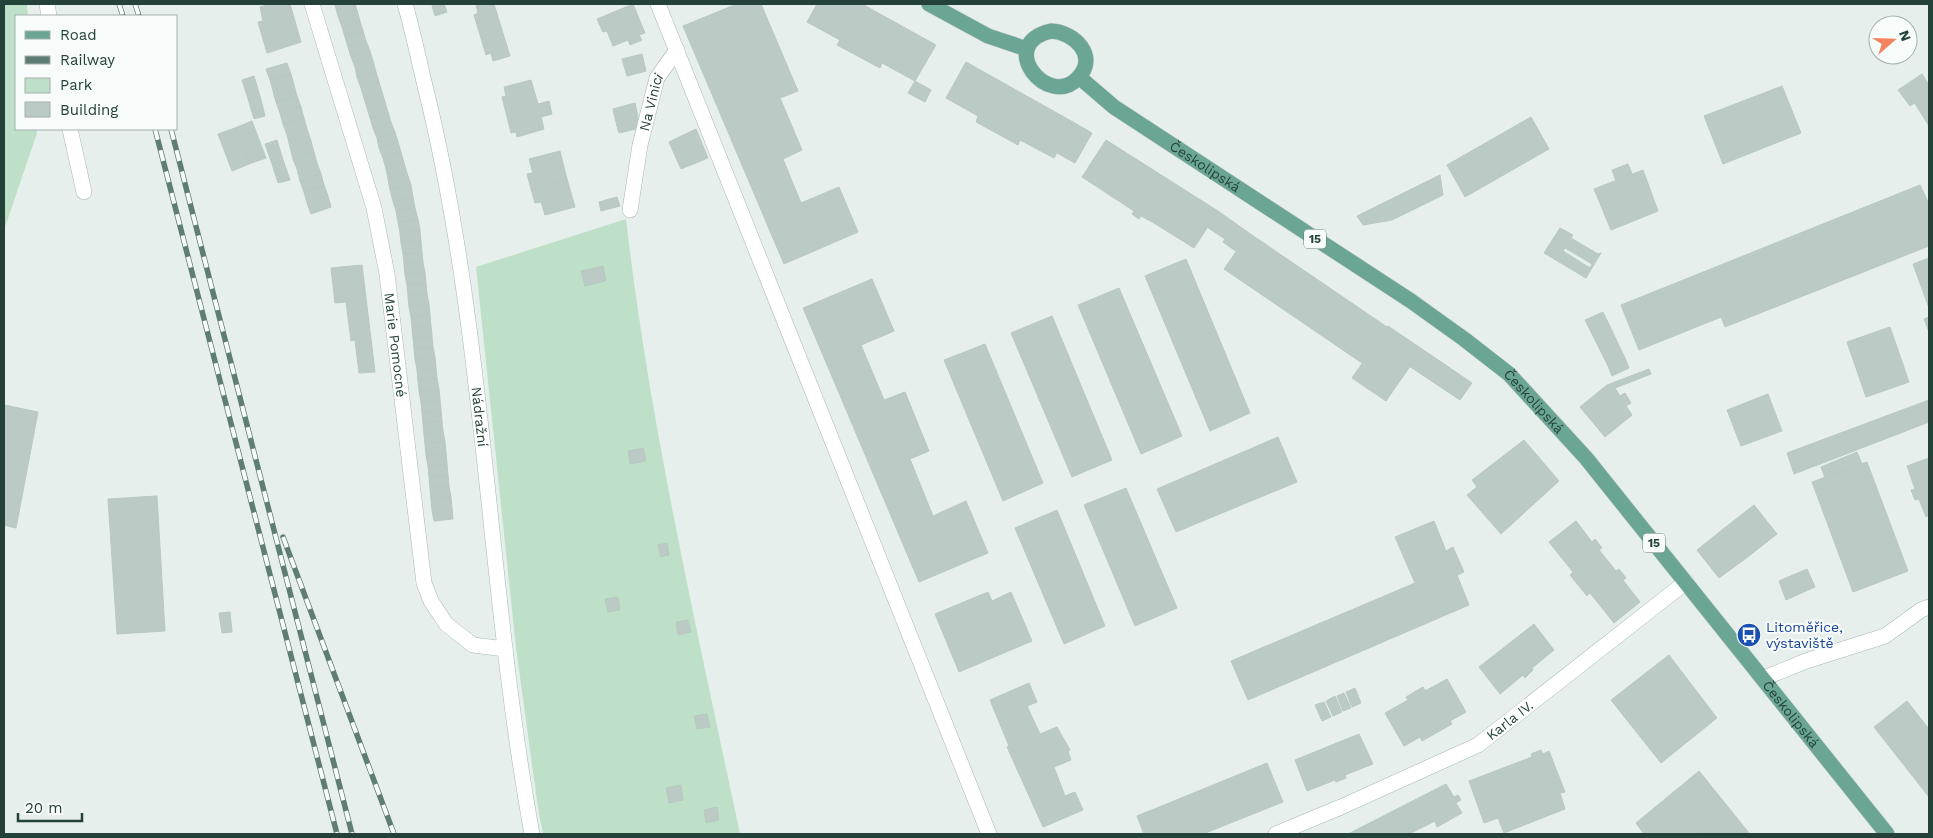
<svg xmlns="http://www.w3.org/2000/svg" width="1933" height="838" font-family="'Work Sans',sans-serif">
<rect width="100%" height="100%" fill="#e6efeb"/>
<g fill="#bfe0c8">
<polygon points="4,4 27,4 28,16 16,16 16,129 36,129 37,133 4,230"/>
<path d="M626,219C650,426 697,630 740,834H543L538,808L516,648L476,267Z"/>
</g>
<g fill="#bbcac4" stroke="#b8c9c2" fill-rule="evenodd">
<polygon points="272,4 290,4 301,42 267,53 258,22 263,21 260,7"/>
<polygon points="340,4 355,4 357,10 338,16 335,5"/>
<polygon points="440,4 444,4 447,12 435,16 432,6"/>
<polygon points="481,4 494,4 510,56 493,61 491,53 486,55 474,15 478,13 476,5"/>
<polygon points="633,4 645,33 639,35 642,40 630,45 628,40 613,46 607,31 603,32 597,19"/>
<polygon points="737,4 761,4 798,91 780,98 802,150 783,159 801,203 839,187 858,232 784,264 683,26"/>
<polygon points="817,4 862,4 936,45 915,81 882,63 880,68 837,45 840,40 807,22"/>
<polygon points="357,10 360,21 342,27 338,16"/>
<polygon points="360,21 363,31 345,37 342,27"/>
<polygon points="363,31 366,41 348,47 345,37"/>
<polygon points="366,41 370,51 351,57 348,47"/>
<polygon points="370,51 373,61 355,67 351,57"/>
<polygon points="642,54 646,71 627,76 622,59"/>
<polygon points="373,61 376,72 357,77 355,67"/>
<polygon points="966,62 1073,122 1054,158 1020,140 1018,145 976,122 978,116 946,98"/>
<polygon points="287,63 291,74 270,80 266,69"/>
<polygon points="376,72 379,82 361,88 357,77"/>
<polygon points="291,74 294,85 273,91 270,80"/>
<polygon points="1922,74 1929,85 1929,93 1910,106 1898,90"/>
<polygon points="254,76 260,96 248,99 242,80"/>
<polygon points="531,80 538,104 506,113 502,97 506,96 504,87"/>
<polygon points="915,81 931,90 925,102 908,93"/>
<polygon points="379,82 382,92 364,98 361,88"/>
<polygon points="294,85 297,96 276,102 273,91"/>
<polygon points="1782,86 1801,133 1723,164 1704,116"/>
<polygon points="382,92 385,102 367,108 364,98"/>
<polygon points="1929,93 1929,126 1914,102"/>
<polygon points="260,96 265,116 254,119 248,99"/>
<polygon points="297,96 301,107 280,113 276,102"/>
<polygon points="549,101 552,114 541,117 544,129 517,137 516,132 511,133 506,113"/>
<polygon points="385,102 388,112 370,118 367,108"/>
<polygon points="635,103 638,117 616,122 613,109"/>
<polygon points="301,107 304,118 283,124 280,113"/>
<polygon points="388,112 391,122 373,128 370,118"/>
<polygon points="638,117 636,129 619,133 616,123"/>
<polygon points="1531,117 1549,149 1465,197 1447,165"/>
<polygon points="304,118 307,129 287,135 283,124"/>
<polygon points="252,121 266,158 249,164 235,128"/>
<polygon points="391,122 395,132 377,138 373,128"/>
<polygon points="1073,122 1092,133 1075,163 1057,153"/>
<polygon points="235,128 249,164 232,171 218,134"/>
<polygon points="307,129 311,141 290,147 287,135"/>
<polygon points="696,129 708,158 681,169 669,142"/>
<polygon points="395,132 398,142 379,148 377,138"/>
<polygon points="277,140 283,160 272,164 265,144"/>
<polygon points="1106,140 1218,211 1194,248 1154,223 1141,216 1139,219 1132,214 1134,211 1082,177"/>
<polygon points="311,141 314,152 293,159 290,147"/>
<polygon points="398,142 401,152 383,158 379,148"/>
<polygon points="560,151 567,179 531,189 527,174 533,173 529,159"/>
<polygon points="314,152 317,163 297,169 293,159"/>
<polygon points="401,152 404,163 386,169 383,158"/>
<polygon points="283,160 290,180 278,183 272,164"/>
<polygon points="317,163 321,174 300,181 297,169"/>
<polygon points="404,163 407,173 388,179 386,169"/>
<polygon points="1628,164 1632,174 1616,181 1612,170"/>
<polygon points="1643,170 1658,211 1611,230 1594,189"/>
<polygon points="407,173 411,185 390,190 388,179"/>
<polygon points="321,174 324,185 304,192 300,181"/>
<polygon points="1440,175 1443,195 1392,220 1363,225 1357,216"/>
<polygon points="567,179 575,207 545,215 541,202 535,203 531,189"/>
<polygon points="324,185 328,196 307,203 304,192"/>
<polygon points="411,185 413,197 393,201 390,190"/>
<polygon points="1920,185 1929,204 1929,246 1725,327 1721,317 1639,350 1621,305"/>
<polygon points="328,196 331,207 311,214 307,203"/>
<polygon points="413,197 415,208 396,211 393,201"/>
<polygon points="617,197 620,206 601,211 599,202"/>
<polygon points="415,208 418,219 398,222 396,211"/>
<polygon points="1218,211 1249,233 1237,252 1223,242 1225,239 1207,227"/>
<polygon points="418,219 420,230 400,233 398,222"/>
<path d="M1560,228L1573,235L1571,238L1598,254L1601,253L1586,278L1544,253ZM1565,248L1592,264L1590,268L1563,251Z"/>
<polygon points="420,230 421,241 401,243 400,233"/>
<polygon points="1249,233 1387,327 1362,363 1224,269"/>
<polygon points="421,241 422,252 403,254 401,243"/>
<polygon points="422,252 423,262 404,264 403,254"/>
<polygon points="1929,258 1929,308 1913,264"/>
<polygon points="1186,259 1250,413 1210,431 1145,276"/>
<polygon points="423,262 425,273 405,275 404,264"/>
<polygon points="362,265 375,372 359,373 355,340 351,341 346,302 335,303 331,268"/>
<polygon points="603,266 606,281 585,286 581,271"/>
<polygon points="425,273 426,283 407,285 405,275"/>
<polygon points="872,279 894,331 861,345 884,400 905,392 929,451 910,459 933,516 966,501 988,553 919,582 803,308"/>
<polygon points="426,283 427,294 408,296 407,285"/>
<polygon points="1119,288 1182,436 1141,454 1078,305"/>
<polygon points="427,294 429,304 409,307 408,296"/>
<polygon points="429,304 430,315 411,317 409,307"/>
<polygon points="1603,312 1625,358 1608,366 1585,320"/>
<polygon points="430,315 431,326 412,328 411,317"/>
<polygon points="1052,316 1112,460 1072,477 1011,333"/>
<polygon points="1929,317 1929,332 1924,319"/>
<polygon points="431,326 432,336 413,338 412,328"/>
<polygon points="1388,326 1422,349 1386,401 1352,378"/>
<polygon points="1890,327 1909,382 1866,397 1847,342"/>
<polygon points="432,336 433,347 414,349 413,338"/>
<polygon points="985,344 1043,483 1003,501 944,360"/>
<polygon points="433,347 435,357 415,359 414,349"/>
<polygon points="1422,349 1472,383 1460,400 1409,366"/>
<polygon points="435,357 436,368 417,370 415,359"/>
<polygon points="1625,358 1629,368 1612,376 1608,366"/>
<polygon points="436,368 437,378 418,381 417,370"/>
<polygon points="1649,369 1651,374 1615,388 1620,396 1625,393 1631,403 1626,406 1632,415 1605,437 1580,407 1607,385"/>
<polygon points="437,378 439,389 419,391 418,381"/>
<polygon points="439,389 440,400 421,402 419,391"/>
<polygon points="1768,394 1782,431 1741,446 1727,410"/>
<polygon points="440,400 441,410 422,413 421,402"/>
<polygon points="1929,400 1929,422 1794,474 1787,453"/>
<polygon points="4,405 38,412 16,528 4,525"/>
<polygon points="441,410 442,421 423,423 422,413"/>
<polygon points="442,421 443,431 424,434 423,423"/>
<polygon points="443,431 445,442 425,444 424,434"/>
<polygon points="1278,437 1297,482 1176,532 1157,489"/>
<polygon points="1524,440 1559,481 1501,534 1467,495 1477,487 1472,480"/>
<polygon points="445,442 446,453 426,455 425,444"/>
<polygon points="643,448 646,461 630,464 628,451"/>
<polygon points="1857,452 1862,464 1825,478 1821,467"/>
<polygon points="446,453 447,464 428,466 426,455"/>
<polygon points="1929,458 1929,515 1926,517 1919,499 1915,500 1911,490 1915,489 1907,466"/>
<polygon points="1867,462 1908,571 1853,592 1812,482"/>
<polygon points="447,464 448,475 429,477 428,466"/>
<polygon points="448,475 449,486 430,488 429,477"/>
<polygon points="449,486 451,497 431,500 430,488"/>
<polygon points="1126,488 1177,608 1135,626 1084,505"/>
<polygon points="157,496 165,631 117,634 108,499"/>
<polygon points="451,497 452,508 432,510 431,500"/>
<polygon points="1754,505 1777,534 1745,559 1722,530"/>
<polygon points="452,508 453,519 434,521 432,510"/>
<polygon points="1057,510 1105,626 1064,644 1015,528"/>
<polygon points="1434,521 1446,551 1453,547 1464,572 1457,575 1469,605 1248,700 1231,661 1415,583 1395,537"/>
<polygon points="1576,521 1592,542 1595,539 1602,548 1599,550 1616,571 1619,569 1626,578 1623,580 1640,602 1614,623 1590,593 1587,596 1570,575 1573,572 1549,542"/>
<polygon points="1722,530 1745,559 1719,578 1697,550"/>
<polygon points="667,543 669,555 661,557 658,545"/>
<polygon points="1807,569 1815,587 1786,600 1779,581"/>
<polygon points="988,592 992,601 1011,592 1032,641 959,672 935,614"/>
<polygon points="618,597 620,610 608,612 605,599"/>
<polygon points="230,612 232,632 222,633 219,613"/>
<polygon points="688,620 691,632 678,635 676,622"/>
<polygon points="1534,624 1554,650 1532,668 1533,670 1525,678 1523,675 1500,694 1479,667"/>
<polygon points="1669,655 1717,718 1661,763 1611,700"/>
<polygon points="1447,679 1466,712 1450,721 1452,724 1422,741 1420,737 1404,746 1385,713 1408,700 1406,697 1423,687 1425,691"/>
<polygon points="1029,683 1037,702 1027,706 1040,734 1057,727 1070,750 1068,751 1071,760 1054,767 1065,796 1075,792 1083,810 1043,827 1007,747 1009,746 990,700"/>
<polygon points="1355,688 1361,703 1352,707 1346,692"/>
<polygon points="1344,693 1351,708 1343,711 1337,696"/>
<polygon points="1335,696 1342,712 1333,716 1326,701"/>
<polygon points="1907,701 1929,729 1929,797 1874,727"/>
<polygon points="1324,702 1331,717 1322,721 1315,705"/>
<polygon points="707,714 710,727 697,729 694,716"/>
<polygon points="1359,734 1373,764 1345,775 1346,778 1336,782 1335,780 1307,791 1295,760"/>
<polygon points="1541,750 1543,754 1549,751 1565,792 1560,793 1565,809 1504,833 1498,818 1484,823 1469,781 1532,757 1531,754"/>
<polygon points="1267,763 1283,802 1203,834 1144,834 1137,816"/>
<polygon points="1699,771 1749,833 1644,834 1636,823"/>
<polygon points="1446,784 1454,797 1458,795 1461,800 1456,803 1462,813 1437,827 1435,821 1409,834 1348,834"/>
<polygon points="681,785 683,800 669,803 666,788"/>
<polygon points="717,807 719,820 706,823 704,810"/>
</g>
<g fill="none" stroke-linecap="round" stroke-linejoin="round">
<g stroke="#a8b8b2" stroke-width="16">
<g id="street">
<polyline points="47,4 49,16"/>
<path id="s1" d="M312,4L374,208L387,274L424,583L431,601L446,624L473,645L505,649"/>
<polyline points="658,4 989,834"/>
<polyline points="70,129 84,192"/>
<path id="s2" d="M630,210L640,145L657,78L677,50"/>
<polyline points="1764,678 1806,661 1885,636 1921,610 1929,607"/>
<path id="s3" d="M1276,834L1341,807L1478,745L1686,582"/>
</g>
</g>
<g stroke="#a4bbb3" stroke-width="16">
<g id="secondary">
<path id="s4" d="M405,4C413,32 419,61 426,90C486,334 487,587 532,834"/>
</g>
</g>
<g stroke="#c2cac8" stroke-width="16">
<g id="primary">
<polyline points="929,4 988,36 1027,49"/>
<path d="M1051,31C1074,32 1099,56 1078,78C1048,110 995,44 1051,31Z"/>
<path id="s5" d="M1079,77L1114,107L1411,301L1464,339L1509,374L1586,458L1887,834"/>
</g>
</g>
<use href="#street" stroke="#fff" stroke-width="15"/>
<use href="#secondary" stroke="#fff" stroke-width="15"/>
<use href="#primary" stroke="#6aa596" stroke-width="15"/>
<g stroke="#5f7d75" stroke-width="5.5">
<g id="rail">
<polyline points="119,4 123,16"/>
<polyline points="135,4 139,16"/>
<polyline points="155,129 337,834"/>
<polyline points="171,129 352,834"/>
<polyline points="283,537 394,834"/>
</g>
</g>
<use href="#rail" stroke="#f7fbf9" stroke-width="4" stroke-dasharray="11" stroke-linecap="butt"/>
</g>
<defs>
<g id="bus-disc" transform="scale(1.25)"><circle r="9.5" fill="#1a4fb4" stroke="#f7fbf9"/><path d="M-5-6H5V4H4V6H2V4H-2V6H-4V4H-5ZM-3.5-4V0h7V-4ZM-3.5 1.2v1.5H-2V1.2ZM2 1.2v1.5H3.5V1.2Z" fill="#fff"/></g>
</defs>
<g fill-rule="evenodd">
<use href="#bus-disc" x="1749" y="635"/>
</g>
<g text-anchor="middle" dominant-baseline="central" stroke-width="4" stroke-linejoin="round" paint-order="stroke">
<g fill="#f7fbf9" stroke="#637a73" stroke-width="1">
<rect x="1304" y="229.5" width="22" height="19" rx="4"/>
<rect x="1643" y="533.5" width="22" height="19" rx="4"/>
</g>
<g font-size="12" font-weight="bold" fill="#24423a">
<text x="1315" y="239">15</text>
<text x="1654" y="543">15</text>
</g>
<g font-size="14" fill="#24423a" stroke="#f7fbf9">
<text stroke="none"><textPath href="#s2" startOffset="110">Na Vinici</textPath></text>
<text stroke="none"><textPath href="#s5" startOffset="155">Českolipská</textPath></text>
<text stroke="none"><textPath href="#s1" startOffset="352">Marie Pomocné</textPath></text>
<text stroke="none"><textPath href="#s5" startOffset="560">Českolipská</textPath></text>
<text stroke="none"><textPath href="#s4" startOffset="420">Nádražní</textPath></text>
<text stroke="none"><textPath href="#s5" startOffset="965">Českolipská</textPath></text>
<text stroke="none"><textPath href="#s3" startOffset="261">Karla IV.</textPath></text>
</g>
<g font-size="14" fill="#164399" stroke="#f7fbf9" text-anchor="start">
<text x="1766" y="627">Litoměřice,<tspan x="1766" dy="16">výstaviště</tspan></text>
</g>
</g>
<rect width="1933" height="838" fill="none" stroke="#24423a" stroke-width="10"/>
<rect x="15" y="15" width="162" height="115" fill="#f7fbf9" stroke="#a3b1ad"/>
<rect x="25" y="31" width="25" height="8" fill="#6aa596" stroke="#a3b1ad"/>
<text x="60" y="40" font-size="15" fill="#24423a">Road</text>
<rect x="25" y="56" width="25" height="8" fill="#5f7d75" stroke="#a3b1ad"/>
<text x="60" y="65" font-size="15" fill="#24423a">Railway</text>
<rect x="25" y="78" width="25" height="15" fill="#bfe0c8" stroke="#a3b1ad"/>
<text x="60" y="90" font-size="15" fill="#24423a">Park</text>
<rect x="25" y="102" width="25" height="15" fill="#bbcac4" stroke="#a3b1ad"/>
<text x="60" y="115" font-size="15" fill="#24423a">Building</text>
<g transform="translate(1893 40) rotate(70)"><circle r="24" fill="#f7fbf9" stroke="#a3b1ad"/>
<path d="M0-4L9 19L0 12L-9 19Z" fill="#f4845f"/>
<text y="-8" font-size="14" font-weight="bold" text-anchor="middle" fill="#24423a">N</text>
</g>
<path d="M18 813v8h64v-8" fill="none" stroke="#24423a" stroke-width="2.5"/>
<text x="25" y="813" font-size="15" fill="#24423a" stroke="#f7fbf9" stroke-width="4" paint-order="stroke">20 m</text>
</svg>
